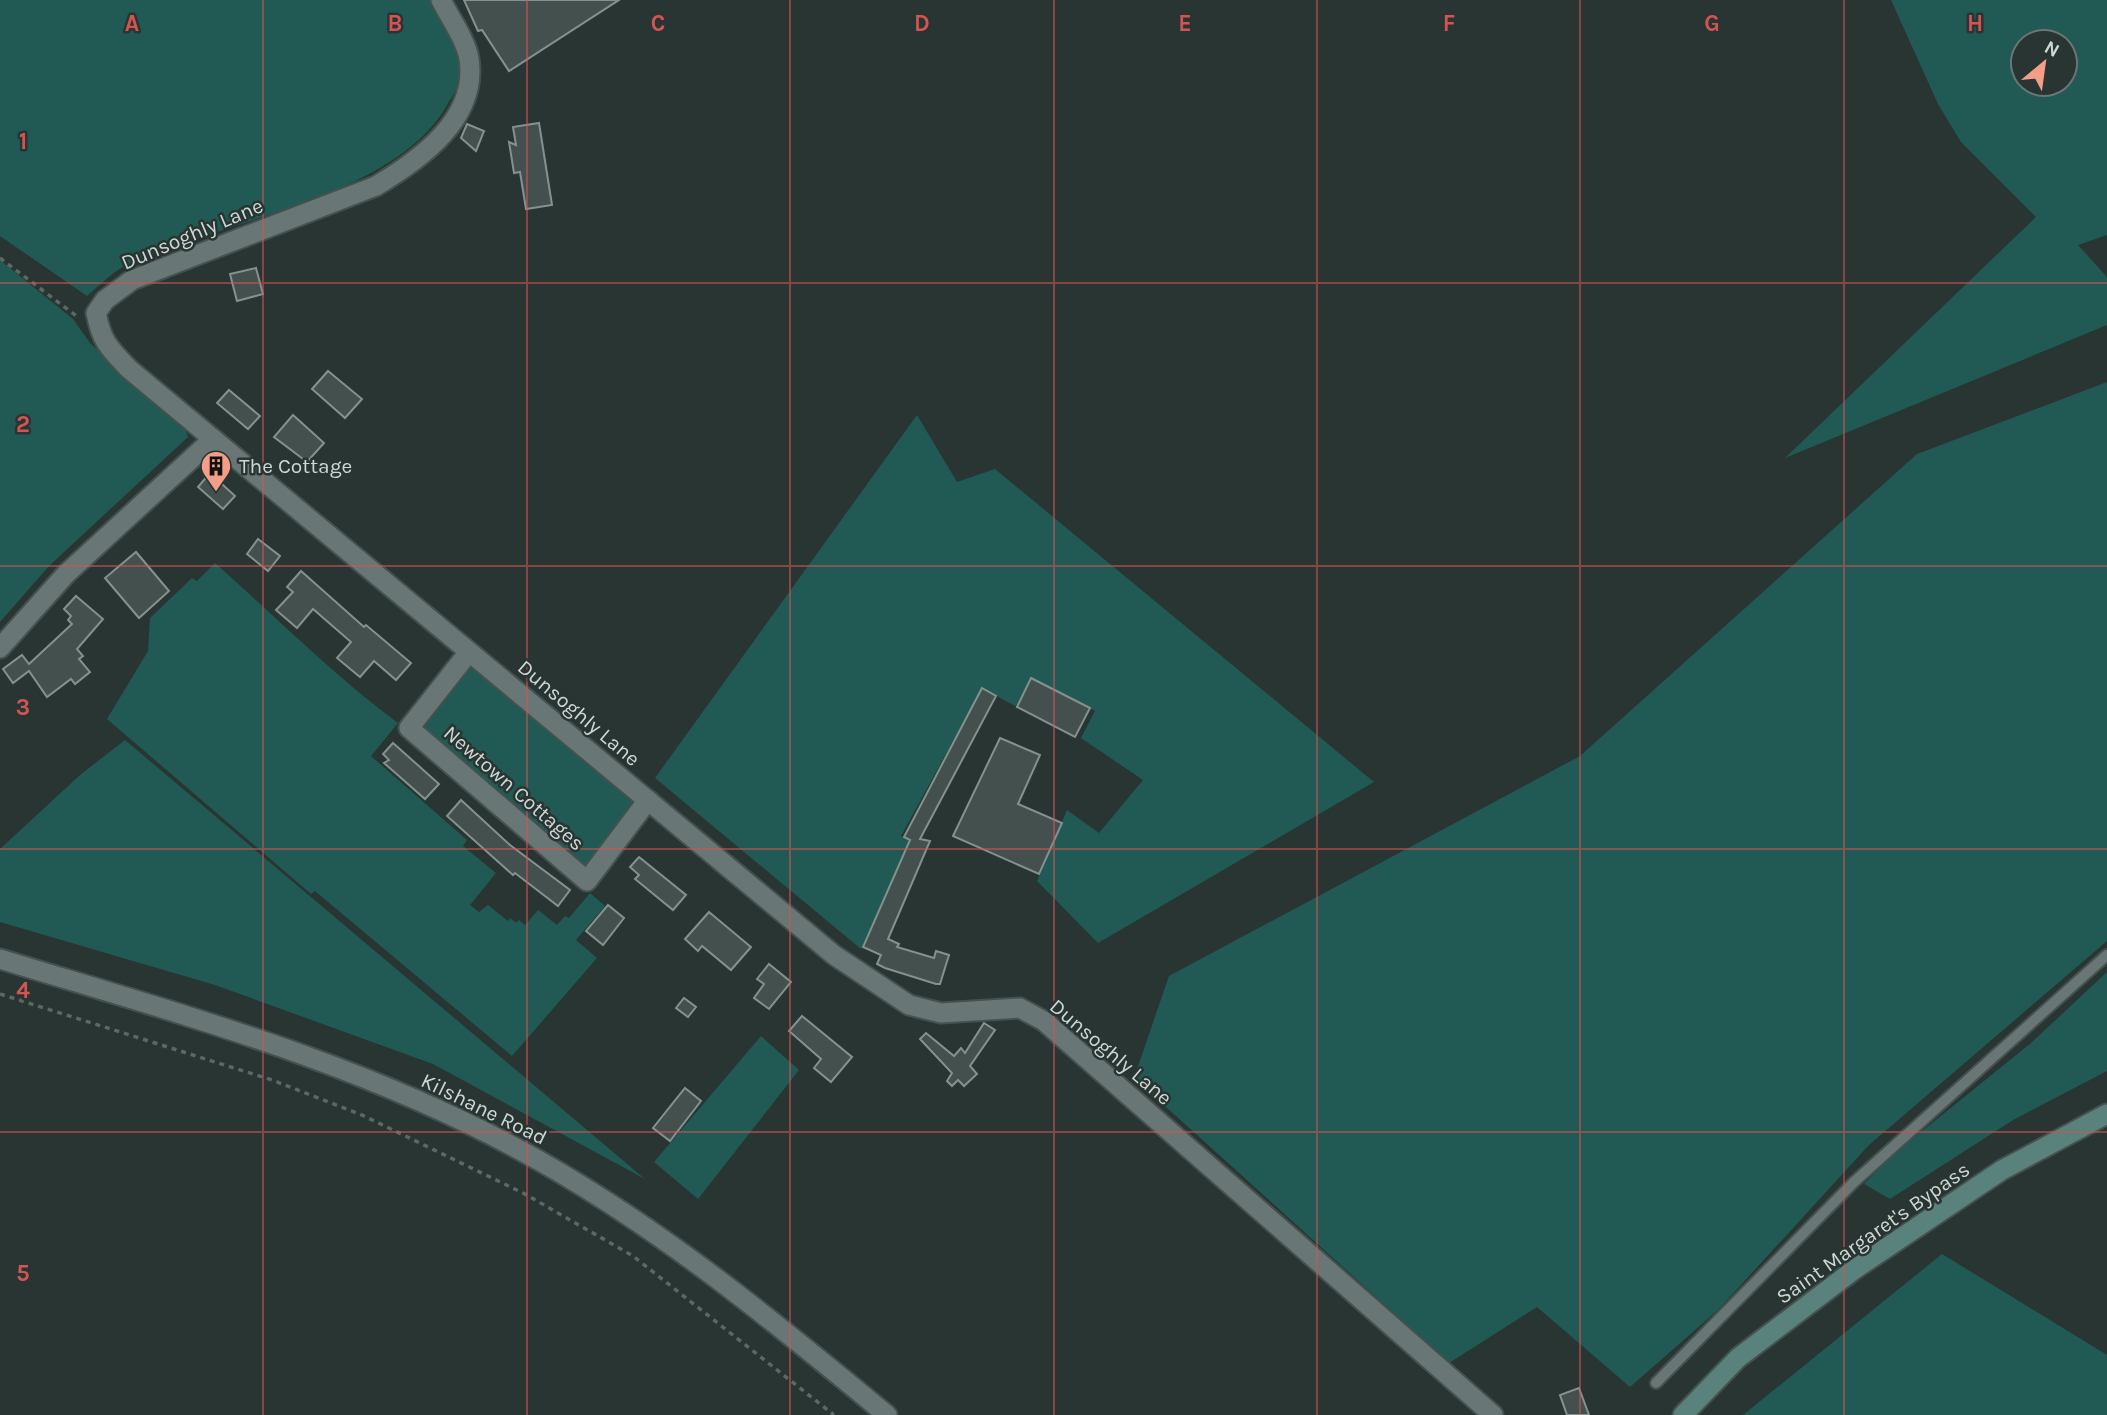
<svg xmlns="http://www.w3.org/2000/svg" width="2107" height="1415" font-family="Karla,sans-serif">
<rect width="100%" height="100%" fill="#283533"/>
<g fill="#215a54" fill-rule="evenodd">
<path d="M0,0H440C450,26 464,52 459,81C458,89 451,98 447,105C394,199 217,221 125,266C111,273 99,286 87,296L0,236Z"/>
<path d="M1891,0H2107V235L2078,245L2107,277V325L1785,458L2036,217L1961,142L1938,104ZM2023,42H2065V84H2023Z"/>
<polygon points="0,260 73,319 90,343 184,426 188,437 49,566 0,622"/>
<polygon points="2107,382 2107,941 1869,1145 1718,1310 1630,1387 1537,1307 1449,1363 1134,1078 1169,976 1580,756 1917,454"/>
<polygon points="917,415 957,482 995,469 1374,782 1098,943 1037,881 1067,810 1099,833 1143,780 1081,738 1095,711 1032,678 1017,707 982,688 901,836 909,841 861,949 655,778"/>
<path d="M215,563C276,617 333,675 398,723L371,756L467,840L463,846L496,873L470,905L479,912L488,905L508,921L510,918L516,923L519,920L525,925L538,910L557,925L565,916L569,918L590,893L605,906L576,940L597,958L512,1056L315,891L311,894L107,719L148,651L150,618L192,578L197,581Z"/>
<polygon points="469,658 640,801 586,871 426,732 424,724"/>
<polygon points="125,740 645,1179 433,1064 215,985 0,922 0,849 80,775"/>
<polygon points="2107,972 2107,1071 2013,1120 1890,1199 1864,1184 1890,1157 2031,1043"/>
<polygon points="761,1036 799,1070 698,1199 654,1162"/>
<polygon points="1942,1254 2107,1355 2107,1415 1743,1415"/>
</g>
<g fill="#43504e" stroke="#839290" stroke-width="2">
<polygon points="464,0 619,0 509,71 482,30 478,31"/>
<polygon points="539,123 552,205 526,209 520,172 514,173 509,142 516,145 513,127"/>
<polygon points="467,124 484,131 476,151 461,138"/>
<polygon points="256,268 263,294 237,301 230,274"/>
<polygon points="328,371 362,399 345,418 312,389"/>
<polygon points="229,390 260,416 248,429 217,403"/>
<polygon points="293,415 324,443 307,462 274,437"/>
<polygon points="210,473 235,496 223,509 198,487"/>
<polygon points="258,539 280,556 268,571 247,554"/>
<polygon points="136,552 169,591 139,618 105,578"/>
<polygon points="301,571 364,627 366,625 411,663 396,680 374,661 360,677 337,658 351,642 313,609 297,628 276,610 293,592 287,587"/>
<polygon points="76,596 103,619 77,649 83,656 79,659 90,672 75,684 71,679 47,697 29,671 13,683 3,669 22,655 29,664 72,624 68,620 71,616 64,609"/>
<polygon points="1031,678 1090,708 1075,737 1017,707"/>
<polygon points="982,688 996,696 920,839 930,841 888,939 899,944 897,947 934,958 936,951 949,955 940,984 936,984 885,968 877,964 881,955 863,947 910,840 904,837"/>
<polygon points="1000,738 1040,755 1018,804 1062,823 1039,874 953,836"/>
<polygon points="393,743 439,784 425,799 384,763 389,760 383,754"/>
<polygon points="461,800 510,845 570,890 558,906 515,873 513,875 447,816"/>
<polygon points="639,857 686,895 673,910 635,879 639,875 630,867"/>
<polygon points="608,905 624,918 603,945 586,931"/>
<polygon points="709,912 751,947 731,970 702,946 698,951 685,939"/>
<polygon points="769,964 791,982 769,1009 754,998 764,984 757,979"/>
<polygon points="684,998 696,1007 688,1017 676,1008"/>
<polygon points="802,1016 852,1057 831,1082 814,1068 821,1059 789,1031"/>
<polygon points="984,1023 995,1030 970,1066 977,1074 964,1086 958,1080 952,1086 947,1081 952,1073 920,1039 926,1033 954,1056 961,1048 965,1053"/>
<polygon points="685,1088 701,1101 670,1141 653,1128"/>
<polygon points="1579,1388 1589,1415 1567,1415 1560,1395"/>
</g>
<g fill="none" stroke-linecap="round" stroke-linejoin="round">
<g stroke="#45514f" stroke-width="14">
<polyline id="service" points="1656,1383 1854,1182 2107,955"/>
</g>
<g stroke="#45514f" stroke-width="23">
<g id="minor">
<path d="M441,0C450,18 466,40 469,59C478,118 421,159 376,186L132,280L105,300L96,313C102,342 108,347 129,369L834,955L909,1005L941,1013L1020,1008L1044,1021L1493,1415"/>
<polyline points="0,648 66,574 213,439"/>
<polyline points="469,652 409,728 587,881 648,800"/>
</g>
</g>
<g stroke="#45514f" stroke-width="23">
<path id="tertiary" d="M0,959C183,1015 370,1065 538,1160C664,1231 776,1323 887,1415"/>
</g>
<g stroke="#45514f" stroke-width="23">
<polyline id="secondary" points="1683,1415 1738,1358 1855,1269 2002,1170 2107,1114"/>
</g>
<g stroke="#5d6866" stroke-width="3.5" stroke-dasharray="5 5" stroke-linecap="butt">
<polyline points="0,258 79,318"/>
<polyline points="0,994 272,1080 362,1115 523,1193 633,1256 834,1415"/>
</g>
<use href="#service" stroke="#687775" stroke-width="10"/>
<use href="#minor" stroke="#687775" stroke-width="19"/>
<use href="#tertiary" stroke="#687775" stroke-width="19"/>
<use href="#secondary" stroke="#59827d" stroke-width="19"/>
</g>
<path fill="none" stroke="#d45453" stroke-width="2" stroke-opacity="0.55" d="M263,0V1415M527,0V1415M790,0V1415M1054,0V1415M1317,0V1415M1580,0V1415M1844,0V1415M0,283H2107M0,566H2107M0,849H2107M0,1132H2107"/>
<defs>
<g id="building-pin" transform="scale(1.575)"><path d="M0 17L-7.5 6A9.5 9.5 0 1 1 7.5 6Z" fill="#f49e88" stroke="#283533"/><path d="M-4-6H4V6H1V3H-1V6H-4ZM-2.5-4.3h1.7v1.8h-1.7ZM.8-4.3h1.7v1.8H.8ZM-2.5-1h1.7V.8h-1.7ZM.8-1h1.7V.8H.8Z" fill="#111"/></g>
</defs>
<g fill-rule="evenodd">
<use href="#building-pin" x="216" y="466"/>
</g>
<g text-anchor="middle" dominant-baseline="central" stroke-width="5" stroke-linejoin="round" paint-order="stroke">
<g font-size="21" fill="#cfd7d5" stroke="#283533">
<text transform="translate(192 234) rotate(-23)">Dunsoghly Lane</text>
<text transform="translate(579 713) rotate(40)">Dunsoghly Lane</text>
<text transform="translate(514 788) rotate(41)">Newtown Cottages</text>
<text transform="translate(1111 1052) rotate(40)">Dunsoghly Lane</text>
<text transform="translate(484 1109) rotate(26)">Kilshane Road</text>
<text transform="translate(1873 1233) rotate(-35)">Saint Margaret's Bypass</text>
</g>
<g font-size="21" fill="#cfd7d5" stroke="#283533" text-anchor="start">
<text x="239" y="466">The Cottage</text>
</g>
</g>
<g font-size="23" text-anchor="middle" font-weight="bold" fill="#d45453" stroke="#283533" stroke-width="5" stroke-linejoin="round" paint-order="stroke">
<text x="132" y="31">A</text>
<text x="395" y="31">B</text>
<text x="658" y="31">C</text>
<text x="922" y="31">D</text>
<text x="1185" y="31">E</text>
<text x="1449" y="31">F</text>
<text x="1712" y="31">G</text>
<text x="1975" y="31">H</text>
<text x="23" y="149">1</text>
<text x="23" y="432">2</text>
<text x="23" y="715">3</text>
<text x="23" y="998">4</text>
<text x="23" y="1281">5</text>
</g>
<g transform="translate(2044 63) rotate(29)"><circle r="33" fill="#283533" stroke="#6b7674" stroke-width="2"/>
<path d="M0-5L12 26L0 18L-12 26Z" fill="#f49e88"/>
<text y="-10" font-size="19" font-weight="bold" text-anchor="middle" fill="#cfd7d5">N</text>
</g>
</svg>
